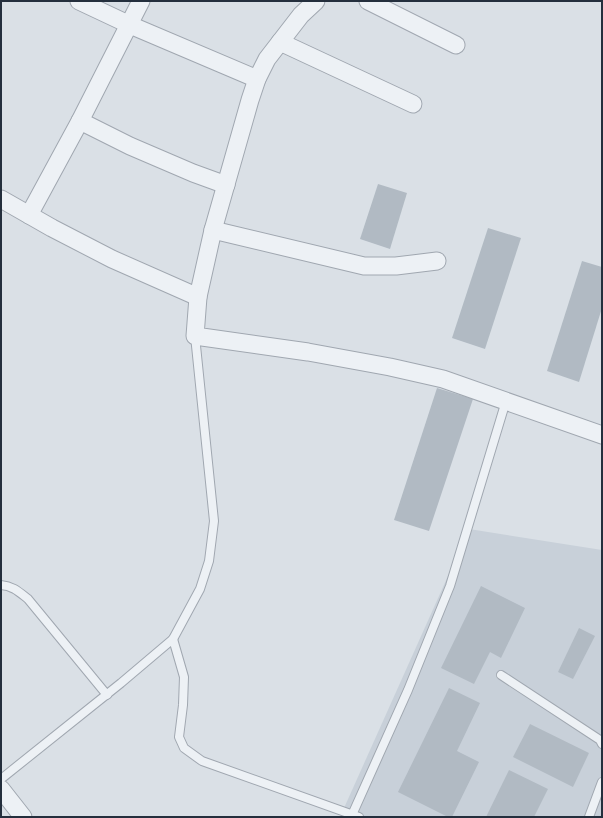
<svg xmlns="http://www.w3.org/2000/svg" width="603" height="818" font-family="'PT Sans',sans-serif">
<rect width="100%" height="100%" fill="#dae0e6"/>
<polygon fill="#c8d0d9" points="469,529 602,550 602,817 340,817"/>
<g fill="#b1bac3">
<polygon points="378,184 407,193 390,249 360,239"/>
<polygon points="488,228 521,238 485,349 452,338"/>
<polygon points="582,261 602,267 602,308 579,382 547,371"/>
<polygon points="437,388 473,399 429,531 394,520"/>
<polygon points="481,586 525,608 501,658 490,652 474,684 441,668"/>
<polygon points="579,628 595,636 573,679 558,672"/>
<polygon points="449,688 480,703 457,751 479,762 452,817 448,817 398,792"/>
<polygon points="530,724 589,753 573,787 513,757"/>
<polygon points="509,770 548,789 534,817 486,817"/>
</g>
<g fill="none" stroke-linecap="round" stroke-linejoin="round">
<g stroke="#a0a7b0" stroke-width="10">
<g id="lane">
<path d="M1,585C13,586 19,592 28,599L107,695"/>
<polyline points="173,639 184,677 183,705 179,737 184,748 202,761 359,817"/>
<polyline points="501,675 600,740 602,744"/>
<polyline points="1,779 121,683 173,639 200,589 209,561 214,521 195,336"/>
<polyline points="352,815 408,690 450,586 506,401"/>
<polyline points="589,817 602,782"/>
</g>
</g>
<g stroke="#a0a7b0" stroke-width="19">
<g id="street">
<polyline points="79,1 130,25 257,79"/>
<polyline points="316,1 301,15 267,59 257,79 250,100 213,230 198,297 195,336 308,352 390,367 443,379 602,435"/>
<polyline points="368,1 456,45"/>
<polyline points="280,42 413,104"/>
<polyline points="80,121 130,146 193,173 226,185"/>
<polyline points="1,199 52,228 112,259 198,297"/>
<polyline points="29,215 80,121 141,1"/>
<polyline points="213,230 364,266 396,266 437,261"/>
<polyline points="1,789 23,817"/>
</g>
</g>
<use href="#lane" stroke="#edf1f5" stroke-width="8"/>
<use href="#street" stroke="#edf1f5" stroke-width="17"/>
</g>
<rect width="603" height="818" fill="none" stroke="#242f3d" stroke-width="4"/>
</svg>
